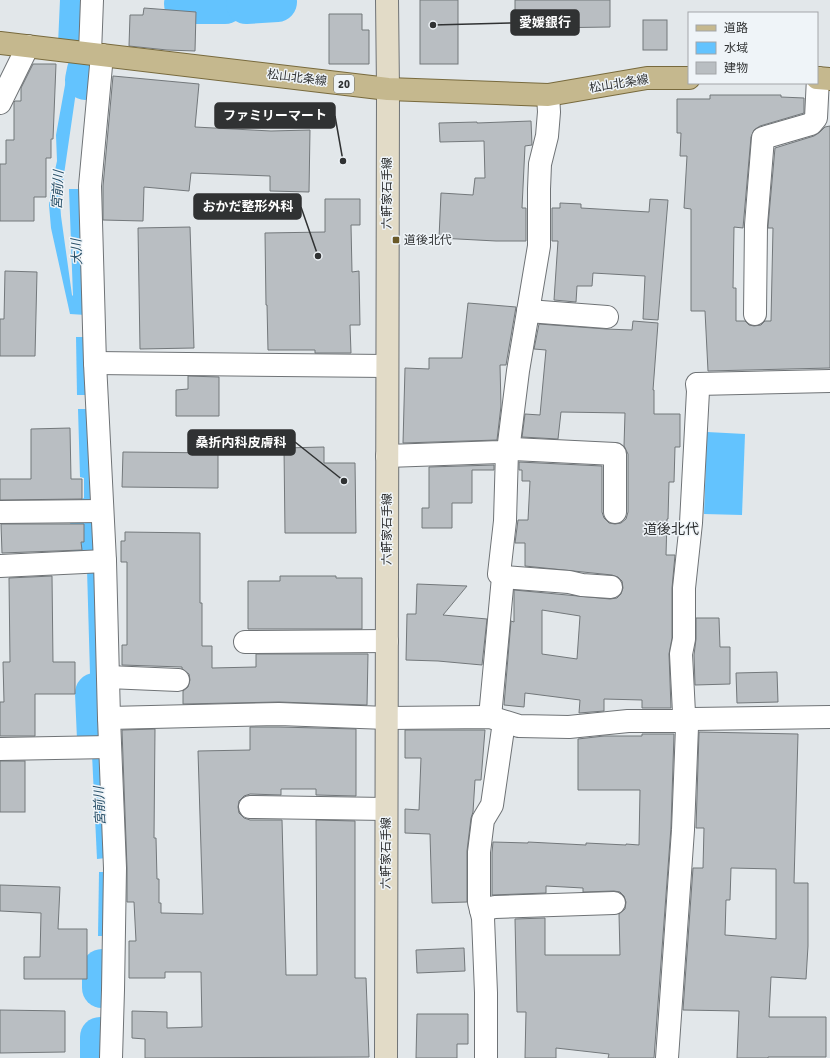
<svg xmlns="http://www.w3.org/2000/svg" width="830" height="1058" font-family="Signika,'Noto Sans JP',sans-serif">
<rect width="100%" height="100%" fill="#e2e7ea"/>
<g fill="#63c3fe">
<polygon points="69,63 80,64 60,202 61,216 72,295 73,296 69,189 82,189 86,315 70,314 51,228 49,205 52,184 57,161 56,135"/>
<polygon points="76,337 89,337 90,395 77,395"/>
<polygon points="78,409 90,409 93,504 84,504 84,478 80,477"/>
<polygon points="707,432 745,434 742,515 704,514"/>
<polygon points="87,569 98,569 100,674 90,674"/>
<polygon points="102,753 106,858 97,859 92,754"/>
<polygon points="99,872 108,872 107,936 98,936"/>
</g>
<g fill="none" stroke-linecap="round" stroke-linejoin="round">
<g stroke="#63c3fe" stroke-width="40">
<polyline points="184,4 225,4"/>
<polyline points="246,4 277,2"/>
<polyline points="78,45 80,0"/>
<polyline points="85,80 87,70"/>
<polyline points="90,517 91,553"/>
<polyline points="95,693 97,739"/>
<polyline points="102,988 102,969"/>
<polyline points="100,1058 100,1037"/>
</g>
</g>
<g fill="#b9bec2" stroke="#73787b" fill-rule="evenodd">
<rect x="420" y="0" width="38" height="64"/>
<polygon points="515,0 610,0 610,27 543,28 543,34 515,33"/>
<polygon points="144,8 196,12 195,51 167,50 129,46 130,15 143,15"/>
<polygon points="329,14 362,14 362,30 369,30 369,64 329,64"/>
<rect x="643" y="20" width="24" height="30"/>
<polygon points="33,64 56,64 53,139 51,139 51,158 46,158 46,197 34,197 34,221 0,221 0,164 6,164 6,140 14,140 14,102 15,101 21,101 21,88"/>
<polygon points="113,76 199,84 195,127 271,131 310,130 309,192 270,191 270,176 191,173 189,191 144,187 143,221 103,220 103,186"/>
<polygon points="710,95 781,95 781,97 804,98 804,113 760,126 754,130 751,137 743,228 734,227 733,288 736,288 736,321 745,321 749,325 754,326 761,325 765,321 771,321 773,228 768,228 768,226 775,148 814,136 820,132 825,127 830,126 830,368 708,371 705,311 691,311 691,209 684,208 687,156 680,156 681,133 677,133 677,99 710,99"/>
<polygon points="531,121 532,145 525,146 522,208 526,208 526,241 496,241 439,238 441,193 473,195 475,178 485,178 484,141 440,142 439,123 477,122 477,123"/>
<polygon points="325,199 360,199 360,225 351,225 352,272 359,271 360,325 350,325 351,353 315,353 315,350 268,350 267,305 266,305 265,233 325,232"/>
<polygon points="650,199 668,200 658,320 643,319 645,276 593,273 592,286 577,286 576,302 554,300 558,241 552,241 552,208 560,208 560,203 581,204 581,208 649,212"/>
<polygon points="190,227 194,348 140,349 138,228"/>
<polygon points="5,271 37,272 35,356 0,356 0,319 4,319"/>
<polygon points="468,303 516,307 506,365 500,365 501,406 497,440 403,443 405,368 429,369 429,358 462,358"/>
<path d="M633,321L658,323L653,390H654V414H680V447H675L674,482H669L668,519H667L666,555H675L672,588V638L669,654L671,708H642V700L604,699V711L579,713L580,700L525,693L524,707L504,705L511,621L514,622V590L610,599L617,598L621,594L623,588L622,581L618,577L612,575L525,566V543H515L518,520H528L530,481H522V470H519V462L602,466V512L604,518L609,523L615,524L621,523L626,519L628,512V454L624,446L625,413L561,412L558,439L522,437L525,414L540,415L546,350L534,349L539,324L606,329L632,330ZM542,610L580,616L577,659L542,654Z"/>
<polygon points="188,376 219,377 219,416 176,416 176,390 188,389"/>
<polygon points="70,428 71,479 82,479 82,499 0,500 0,479 31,479 31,429"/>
<polygon points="324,447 324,463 355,463 356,533 285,533 284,448"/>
<polygon points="123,452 218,453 218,488 122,487"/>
<polygon points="494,465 494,470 472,470 472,503 452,503 452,528 422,528 422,508 429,508 429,467"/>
<polygon points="1,524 84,524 84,542 81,542 82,550 2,553"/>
<polygon points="125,532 200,533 200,603 202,603 202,646 212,646 212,668 256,667 256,654 368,654 367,705 279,702 183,704 183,691 188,687 190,680 189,674 182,669 182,667 122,665 122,645 127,645 127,562 121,562 121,541 125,541"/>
<polygon points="52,576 53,662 75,662 75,694 35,694 35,736 0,736 0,702 4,702 3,662 10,662 9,578"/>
<polygon points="280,576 336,576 336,578 362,578 362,629 248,629 248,581 280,581"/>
<polygon points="417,584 467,586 443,615 487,619 482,665 438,661 406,660 407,614 416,614"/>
<polygon points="696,618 719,618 720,647 730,647 730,684 695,685 694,655 696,639"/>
<polygon points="777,672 778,702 737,703 736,673"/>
<polygon points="250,727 279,727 356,729 356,796 316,795 316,789 281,789 281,795 250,794 244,796 239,801 238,807 239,813 244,818 250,820 282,820 286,975 317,975 316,820 355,821 355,978 366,978 369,1057 145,1058 145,1039 132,1038 132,1011 167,1012 167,1028 202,1027 201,972 165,972 165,978 129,978 129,941 136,941 134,902 127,902 127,868 122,730 155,729 154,838 156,838 157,879 159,879 159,903 161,903 161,913 203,914 198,751 250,750"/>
<polygon points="405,730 485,730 481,780 475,780 473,812 471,818 467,851 467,902 432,903 430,834 405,833 405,809 419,810 421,758 405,758"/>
<path d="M699,732L798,734L794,883H808V946L806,979L771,977L769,1017H826V1057H768V1058H737L739,1011L683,1010L693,868H703L704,828H696ZM731,868L776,869V939L725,935L726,900H730Z"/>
<polygon points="642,734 674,734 671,827 654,1058 608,1058 609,1054 556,1048 556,1058 525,1058 526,1012 517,1012 515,919 545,918 545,955 620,955 619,914 625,909 626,902 624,896 620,892 614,891 583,892 583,888 546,886 546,893 492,895 492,853 493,842 528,843 528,842 586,845 586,843 626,845 626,844 639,845 640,790 578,790 578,739 604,736 642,736"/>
<rect x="0" y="761" width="25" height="51"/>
<polygon points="0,885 60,887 58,929 87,929 87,979 24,979 24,957 40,957 41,913 0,911"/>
<polygon points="464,948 465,971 417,973 416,950"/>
<polygon points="0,1010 65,1011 65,1052 0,1053"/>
<polygon points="417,1014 468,1014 468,1044 457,1044 457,1058 416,1058"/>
</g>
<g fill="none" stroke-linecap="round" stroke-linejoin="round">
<g stroke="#6f7376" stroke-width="24">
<g id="minor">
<polyline points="90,53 92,0"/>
<polyline points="102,55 90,186 95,363 105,561 109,718 115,868 113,990 111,1058"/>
<polyline points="0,103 28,46"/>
<polyline points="528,311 607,317"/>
<polyline points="755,314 756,225 763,138 811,124 816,118 818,78"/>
<polyline points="95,363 387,366"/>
<polyline points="387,456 500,452 513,449 615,454 615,512"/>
<polyline points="0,512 102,511"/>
<polyline points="0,566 105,561"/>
<polyline points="503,577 569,582 582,585 611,587"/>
<polyline points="245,642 387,641"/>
<polyline points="108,677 178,680"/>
<polyline points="490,717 503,577 499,574 505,521 507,451 509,443 518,371 539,246 539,189 540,164 547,136 549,112 548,95"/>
<polyline points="109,718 279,714 387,718 490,717 519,726 569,727 628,721 676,721 692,719 830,717"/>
<polyline points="0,749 110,747"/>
<polyline points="250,807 386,809"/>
<polyline points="481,910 495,907 614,903"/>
<polyline points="486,1058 486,993 483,918 479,902 479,852 483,820 492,805 504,722"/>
<polyline points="667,1058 683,830 687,727 684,713 681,654 684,639 684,588 691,523 698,391 697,384 830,381"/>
</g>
</g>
<g stroke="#6f7376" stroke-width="24">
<polyline id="secondary" points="386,1058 388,89 387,0"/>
</g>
<g stroke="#786a3d" stroke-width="24">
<g id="primary">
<polyline points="0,43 388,89 548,95 647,78 689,78"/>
<polyline points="817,78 830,79"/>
</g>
</g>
<use href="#minor" stroke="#fff" stroke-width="22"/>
<use href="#secondary" stroke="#e2dbc7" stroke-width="22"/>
<use href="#primary" stroke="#c5b88e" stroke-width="22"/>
</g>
<rect fill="#6a5927" stroke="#eff4f8" stroke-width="1.5" x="392" y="236" width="8" height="8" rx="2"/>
<g text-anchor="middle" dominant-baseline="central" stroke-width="3" stroke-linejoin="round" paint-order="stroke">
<rect fill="#eff4f8" stroke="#696c6e" stroke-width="1" x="334" y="75" width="20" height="18" rx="3"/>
<g font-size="11" font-weight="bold" fill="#303233">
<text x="344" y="84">20</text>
</g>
<g font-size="12" fill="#303233" stroke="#eff4f8">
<text transform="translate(297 78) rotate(7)">松山北条線</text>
<text transform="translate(619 84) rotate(-9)">松山北条線</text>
<text transform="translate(387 193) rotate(-90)">六軒家石手線</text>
<text transform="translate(387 529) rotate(-90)">六軒家石手線</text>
<text transform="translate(386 853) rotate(-90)">六軒家石手線</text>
</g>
<g font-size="12" fill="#303233" stroke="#eff4f8" text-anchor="start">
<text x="404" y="240">道後北代</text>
</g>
<g font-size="13" font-style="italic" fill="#254d66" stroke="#eff4f8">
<text transform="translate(58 190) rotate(-87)">宮前川</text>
<text transform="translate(77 252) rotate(-92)">大川</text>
<text transform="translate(100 806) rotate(-93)">宮前川</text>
</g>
<g font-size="14" fill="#303233" stroke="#eff4f8">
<text x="671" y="529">道後北代</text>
</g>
</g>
<path fill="none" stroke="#303233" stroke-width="1.5" d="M433 25L511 23M343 161L335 116M318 256L301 207M344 481L295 442"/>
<g fill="#303233" stroke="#eff4f8" stroke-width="1.5">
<circle cx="433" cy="25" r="4"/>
<circle cx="343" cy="161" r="4"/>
<circle cx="318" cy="256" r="4"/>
<circle cx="344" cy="481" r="4"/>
</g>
<g fill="#303233" stroke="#303233" stroke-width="1.5">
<rect x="511" y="10" width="68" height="25" rx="4"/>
<rect x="215" y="103" width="120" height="25" rx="4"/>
<rect x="194" y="194" width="107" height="25" rx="4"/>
<rect x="188" y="430" width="107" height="25" rx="4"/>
</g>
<g font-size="13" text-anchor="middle" font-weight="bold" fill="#fff">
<text x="545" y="27">愛媛銀行</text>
<text x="275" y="120">ファミリーマート</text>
<text x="248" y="211">おかだ整形外科</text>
<text x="241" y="447">桑折内科皮膚科</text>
</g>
<rect x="688" y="12" width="130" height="72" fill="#eff4f8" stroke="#a3a6a9"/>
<rect x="696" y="25" width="20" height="6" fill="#c5b88e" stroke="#a3a6a9"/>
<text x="724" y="32" font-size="12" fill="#303233">道路</text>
<rect x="696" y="42" width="20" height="12" fill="#63c3fe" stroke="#a3a6a9"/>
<text x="724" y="52" font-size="12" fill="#303233">水域</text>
<rect x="696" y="62" width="20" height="12" fill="#b9bec2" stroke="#a3a6a9"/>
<text x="724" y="72" font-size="12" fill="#303233">建物</text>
</svg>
